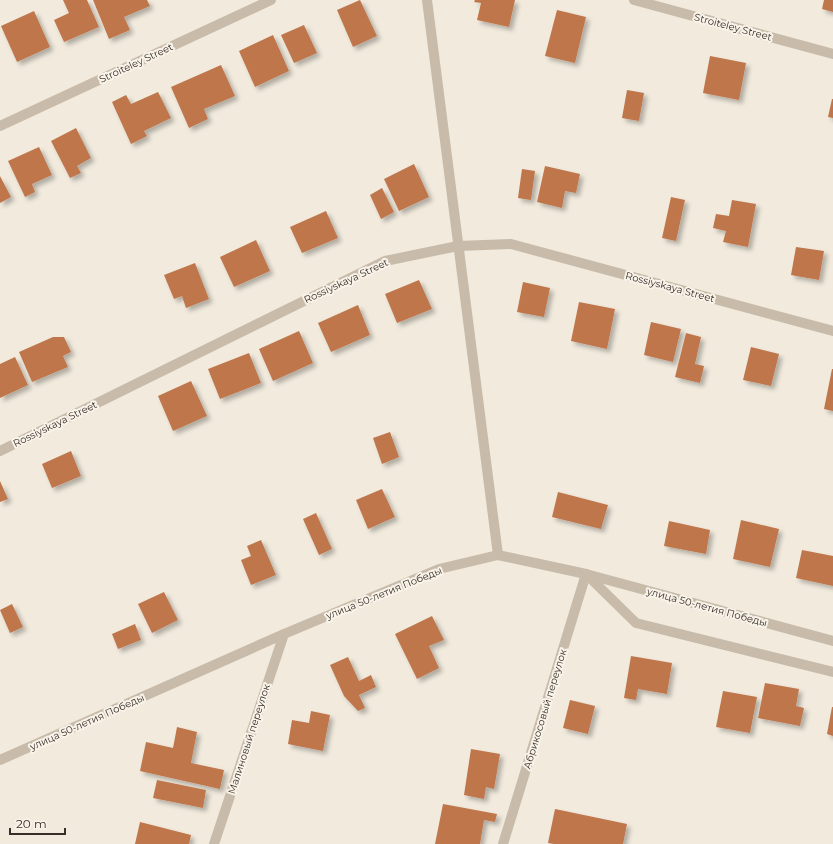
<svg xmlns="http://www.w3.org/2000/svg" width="833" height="844" font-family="Montserrat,sans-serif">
<defs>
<filter id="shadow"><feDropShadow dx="3.5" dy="3.5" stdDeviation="2" flood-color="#0004"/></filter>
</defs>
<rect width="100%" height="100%" fill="#f1eadd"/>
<g fill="#bf764c" filter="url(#shadow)">
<polygon points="63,0 87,0 99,27 64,42 54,20 69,13"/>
<polygon points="93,0 147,0 150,6 124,17 130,30 109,39"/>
<polygon points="360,0 377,36 353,47 337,10"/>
<polygon points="475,0 515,0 509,27 477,20 481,3 474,2"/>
<polygon points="824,0 833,0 833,12 822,9"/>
<polygon points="557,10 586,17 575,63 545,56"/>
<polygon points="34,11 50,47 17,62 1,26"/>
<polygon points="304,25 317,53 294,63 281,35"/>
<polygon points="273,35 289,71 255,87 239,51"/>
<polygon points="710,56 746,63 739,100 703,93"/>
<polygon points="221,65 235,96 204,109 208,119 189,128 171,87"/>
<polygon points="627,90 644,93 639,121 622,118"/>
<polygon points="158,92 171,118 144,131 147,136 131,144 112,102 126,95 131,104"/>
<polygon points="832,99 833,99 833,118 828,117"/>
<polygon points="76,128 91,158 77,166 81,173 70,178 51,141"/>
<polygon points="39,147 52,175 32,184 35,192 25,197 8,161"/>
<polygon points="414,164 429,197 399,211 384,179"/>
<polygon points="545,166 580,174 576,193 565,191 562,208 537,202"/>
<polygon points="522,169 535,171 531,200 518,198"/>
<polygon points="0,176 11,197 0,203"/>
<polygon points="382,188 394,212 381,219 370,195"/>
<polygon points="671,197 685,200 676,241 662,238"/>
<polygon points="732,200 756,204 748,247 723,242 726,231 713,228 716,214 729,216"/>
<polygon points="326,211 338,238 302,253 290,227"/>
<polygon points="256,240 270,271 234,287 220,257"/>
<polygon points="796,247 824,251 819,280 791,275"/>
<polygon points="195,263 209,299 186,308 182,296 174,299 164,275"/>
<polygon points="419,280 432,309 397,323 385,294"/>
<polygon points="523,282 550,288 544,317 517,312"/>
<polygon points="579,302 615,309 607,349 571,341"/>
<polygon points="358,305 370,335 331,352 318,323"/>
<polygon points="651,322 681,329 673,362 644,355"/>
<polygon points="299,331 313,363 273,381 259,349"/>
<polygon points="686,333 701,337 695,364 704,366 700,383 675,377"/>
<polygon points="53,337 64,337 71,352 63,356 68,367 32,382 19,352"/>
<polygon points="751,347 779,354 771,386 743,380"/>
<polygon points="249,353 261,383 220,399 208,369"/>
<polygon points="15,357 28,385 0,398 0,364"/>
<polygon points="832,369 833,369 833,411 824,409"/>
<polygon points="191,381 207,416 173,431 158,396"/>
<polygon points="390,432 399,457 382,464 373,438"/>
<polygon points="71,451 81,476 52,488 42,464"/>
<polygon points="0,481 8,499 0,502"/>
<polygon points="382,489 395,517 368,529 356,500"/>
<polygon points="558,492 608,505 601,529 552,517"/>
<polygon points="316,513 332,549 319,555 303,519"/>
<polygon points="741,520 779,529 770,567 733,559"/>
<polygon points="669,521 710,530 706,554 664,546"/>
<polygon points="261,540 276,575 251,585 241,560 251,556 247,546"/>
<polygon points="802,550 833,556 833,586 796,578"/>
<polygon points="164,592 178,620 152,633 138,604"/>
<polygon points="12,604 23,627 10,633 0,610"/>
<polygon points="432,616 444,640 429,646 439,668 417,679 395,634"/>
<polygon points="135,624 141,640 118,649 112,634"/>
<polygon points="631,656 672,663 667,694 638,689 636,700 624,698"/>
<polygon points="348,657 359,681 371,675 376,687 359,695 365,708 358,711 344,696 330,665"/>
<polygon points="765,683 799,689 796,706 804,708 800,726 758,718"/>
<polygon points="723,691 757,697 750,733 716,727"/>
<polygon points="570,700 595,706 588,734 563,728"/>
<polygon points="832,707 833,707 833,736 827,734"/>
<polygon points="311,711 330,715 323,751 288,744 292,720 309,723"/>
<polygon points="177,727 197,732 191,763 224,770 220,789 140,771 146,742 173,748"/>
<polygon points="471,749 500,754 494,789 486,787 484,799 464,795"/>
<polygon points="157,780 206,790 203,808 153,798"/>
<polygon points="443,804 497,814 495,822 484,820 480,844 435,844"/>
<polygon points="555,809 627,824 623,844 554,844 548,843"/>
<polygon points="140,822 191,835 189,844 135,844"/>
</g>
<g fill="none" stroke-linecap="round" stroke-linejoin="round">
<polyline stroke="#c8bba9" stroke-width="10" points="586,574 636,623 833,672"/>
<g stroke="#c8bba9" stroke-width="10">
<polyline points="427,0 498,555"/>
<polyline points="634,0 833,54"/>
<polyline points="0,126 271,0"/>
<polyline points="0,451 385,261 458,246 511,244 833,331"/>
<polyline points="0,760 284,634 439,569 498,555 586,574 833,641"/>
<polyline points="214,844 284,634"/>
<polyline points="503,844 586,574"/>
</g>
</g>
<g text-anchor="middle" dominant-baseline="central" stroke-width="4" stroke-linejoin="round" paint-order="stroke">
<g font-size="10" fill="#362f29" stroke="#f9f3e9">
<text transform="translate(733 27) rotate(15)">Stroiteley Street</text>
<text transform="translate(136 63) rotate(-25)">Stroiteley Street</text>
<text transform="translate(346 281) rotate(-25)">Rossiyskaya Street</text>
<text transform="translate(670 287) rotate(15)">Rossiyskaya Street</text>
<text transform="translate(55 424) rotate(-26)">Rossiyskaya Street</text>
<text transform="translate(384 593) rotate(-22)">улица 50-летия Победы</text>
<text transform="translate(707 607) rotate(15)">улица 50-летия Победы</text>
<text transform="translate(545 709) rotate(-73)">Абрикосовый переулок</text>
<text transform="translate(87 722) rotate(-24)">улица 50-летия Победы</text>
<text transform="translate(249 739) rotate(-72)">Малиновый переулок</text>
</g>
</g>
<path d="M10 828v6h55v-6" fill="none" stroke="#362f29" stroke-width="2"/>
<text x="16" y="828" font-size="12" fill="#362f29" stroke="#f9f3e9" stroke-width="3" paint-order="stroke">20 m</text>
</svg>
